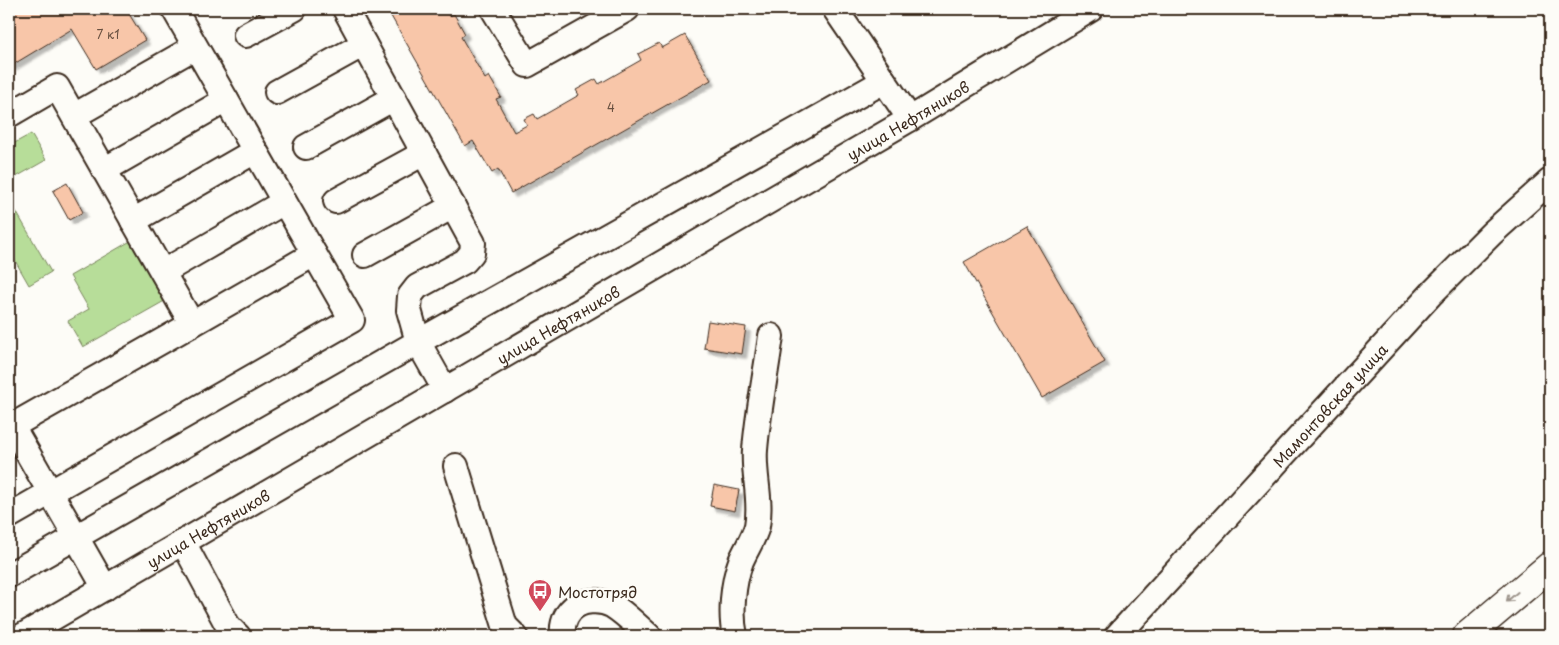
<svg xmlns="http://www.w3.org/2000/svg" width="1559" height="645" font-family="'Playpen Sans',sans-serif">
<defs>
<filter id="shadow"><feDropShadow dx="4.5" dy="4.5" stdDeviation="1" flood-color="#0004"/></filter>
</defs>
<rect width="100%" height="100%" fill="#fdfcf7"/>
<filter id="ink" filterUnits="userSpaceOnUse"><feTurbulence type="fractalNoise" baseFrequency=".02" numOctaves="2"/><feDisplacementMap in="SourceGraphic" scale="10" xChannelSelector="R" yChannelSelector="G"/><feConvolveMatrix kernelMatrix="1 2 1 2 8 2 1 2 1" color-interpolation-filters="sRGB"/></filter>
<g filter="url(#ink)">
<g fill="#b7dd99" stroke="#79845c">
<polygon points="31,134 46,160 9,181 9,146"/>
<polygon points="9,199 51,272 29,285 13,257 9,259"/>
<polygon points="134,239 168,299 83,347 68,321 89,309 70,276"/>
</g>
<g fill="#f8c6a9" stroke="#3b2a1e" filter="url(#shadow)">
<polygon points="9,9 126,9 145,40 96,69 72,29 9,67"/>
<polygon points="387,9 445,9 449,16 454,14 465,34 461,37 485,79 489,76 501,97 496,99 514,132 527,125 524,119 534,114 537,119 579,95 576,90 596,79 599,84 641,60 638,54 659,43 662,48 685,35 711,80 511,193 498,169 492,173 473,141 465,146"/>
<polygon points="67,183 83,212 69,220 53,191"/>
<polygon points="1027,226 1105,362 1042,398 964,262"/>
<polygon points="708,321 746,327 742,354 704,348"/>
<polygon points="714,485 739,490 735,511 710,506"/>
</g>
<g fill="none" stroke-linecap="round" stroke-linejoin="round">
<g stroke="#3b2a1e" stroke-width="28">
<g id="minor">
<polyline points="345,9 473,243 472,253 465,261 417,287 410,296 409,310 418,342 445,390"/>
<polyline points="493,9 527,65 627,9"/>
<polyline points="835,9 910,119"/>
<polyline points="246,35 294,9"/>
<polyline points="277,92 364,44"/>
<polyline points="9,115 57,87 192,324 12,426 76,537 9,575"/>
<polyline points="74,116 195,47"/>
<polyline points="306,147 394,98"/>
<polyline points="104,170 226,100"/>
<polyline points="336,201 424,153"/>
<polyline points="133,221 255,151"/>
<polyline points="365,255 453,206"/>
<polyline points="163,272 284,202"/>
<polyline points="192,324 314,254"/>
<polyline points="456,466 505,626 515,636"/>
<polyline points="9,516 352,320 174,9"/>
<polyline points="183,542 228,626 238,636"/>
<polyline points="105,588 76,537 418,342 884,81"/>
<path id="s1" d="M22,636L910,119L1091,9"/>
<path d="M564,636C561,628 564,618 570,611C580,599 601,599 613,606C626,614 638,627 649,636"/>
<path d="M735,636C730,614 733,582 741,561C746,549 754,538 757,526C762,500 753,475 755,450C758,412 766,373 771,336"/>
<path id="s2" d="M1117,636L1432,293L1492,233L1550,181"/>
</g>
</g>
<g stroke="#3b2a1e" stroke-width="31">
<polyline id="highway" points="1467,636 1550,566"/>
</g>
<use href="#minor" stroke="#fdfcf7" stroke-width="24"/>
<use href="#highway" stroke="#fdfcf7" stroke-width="28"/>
</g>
<defs><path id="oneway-shaft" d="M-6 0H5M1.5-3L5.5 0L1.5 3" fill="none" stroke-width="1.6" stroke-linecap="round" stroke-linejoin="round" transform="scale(1.25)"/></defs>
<use stroke="#9c938a" href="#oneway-shaft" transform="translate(1512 597) rotate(139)"/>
</g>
<defs>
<g id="bus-pin" transform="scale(1.25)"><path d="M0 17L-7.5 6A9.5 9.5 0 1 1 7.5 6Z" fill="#d1495b" stroke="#fdfcf7"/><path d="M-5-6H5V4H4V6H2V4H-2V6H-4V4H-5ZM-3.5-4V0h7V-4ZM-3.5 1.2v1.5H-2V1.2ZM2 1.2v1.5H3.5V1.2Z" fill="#fff"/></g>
</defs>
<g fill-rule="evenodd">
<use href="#bus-pin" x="540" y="591"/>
</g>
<g text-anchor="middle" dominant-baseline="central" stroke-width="5" stroke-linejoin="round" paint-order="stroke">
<g font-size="12" fill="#6a5141">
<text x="108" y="34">7 к1</text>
<text x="611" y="107">4</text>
</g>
<g font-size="15" fill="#3b2a1e" stroke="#fdfcf7">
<text stroke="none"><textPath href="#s1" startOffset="1025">улица Нефтяников</textPath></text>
<text stroke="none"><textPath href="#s1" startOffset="620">улица Нефтяников</textPath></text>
<text stroke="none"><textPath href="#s2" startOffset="314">Мамонтовская улица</textPath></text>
<text stroke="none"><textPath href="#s1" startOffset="215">улица Нефтяников</textPath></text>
</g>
<g font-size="15" fill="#3b2a1e" stroke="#fdfcf7" text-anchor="start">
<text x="558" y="591">Мостотряд</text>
</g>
</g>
<rect width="1559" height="645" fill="none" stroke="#fdfcf7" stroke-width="30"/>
<rect x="15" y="15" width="1529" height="615" fill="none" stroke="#3b2a1e" stroke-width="2" filter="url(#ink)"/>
</svg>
